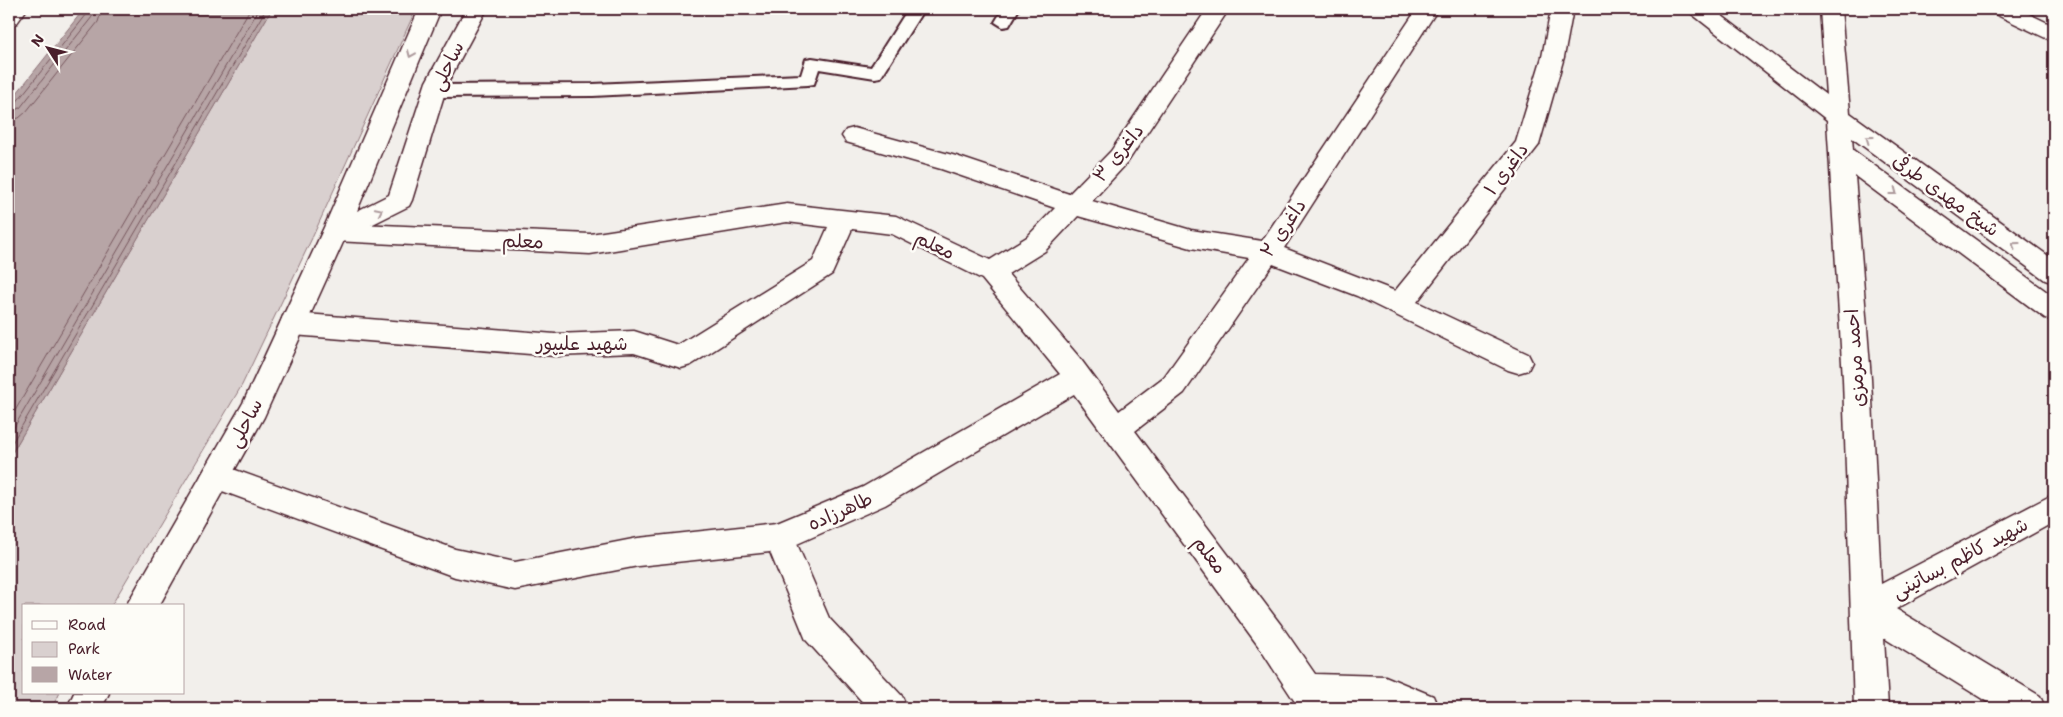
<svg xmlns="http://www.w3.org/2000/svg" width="2063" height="717" font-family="'Shantell Sans','Playpen Sans Arabic',sans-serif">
<rect width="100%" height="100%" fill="#f2efeb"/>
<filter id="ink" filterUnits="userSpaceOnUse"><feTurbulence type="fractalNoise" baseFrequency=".02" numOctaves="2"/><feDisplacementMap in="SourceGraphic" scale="10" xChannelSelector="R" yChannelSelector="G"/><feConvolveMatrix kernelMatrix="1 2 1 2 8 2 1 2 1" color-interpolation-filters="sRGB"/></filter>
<g filter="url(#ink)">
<polygon fill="#d9d0cf" stroke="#92787d" points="272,9 416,9 313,236 242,385 111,606 24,606 24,693 60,693 51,708 9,708 9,458"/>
<polygon fill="#b7a5a6" stroke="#8b6f75" points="84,9 272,9 9,458 9,103"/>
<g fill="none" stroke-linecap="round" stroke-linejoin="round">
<g stroke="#76555c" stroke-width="1">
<polyline points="9,106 15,104 87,14 88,9"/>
<polyline points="9,112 20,108 92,17 94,9"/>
<polyline points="9,120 19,118 26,112 98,22 102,9"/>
<polyline points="9,421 250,9"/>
<polyline points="9,436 259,9"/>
<polyline points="9,448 266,9"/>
</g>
<g stroke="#4a1f2b" stroke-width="4">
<g id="lane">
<polygon points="908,9 924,9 881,77 875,78 819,69 814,84 808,85 593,96 434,97 428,95 426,91 428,87 434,85 593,84 801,75 806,59 812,58 871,67"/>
<polygon points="1003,9 1019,9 1009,26 1003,27 995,22"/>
</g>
</g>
<g stroke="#4a1f2b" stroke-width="3">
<g id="street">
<polygon points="9,9 27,9 17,23 9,25"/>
<path d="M1207,9H1229L1127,163L1092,201L1191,230L1262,241L1417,9H1438L1284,248L1395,291L1516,142L1542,57L1551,9H1573L1564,57L1539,145L1417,302L1528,354L1532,362L1528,370L1518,373L1508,370L1357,296L1273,264L1184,393L1135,431L1281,625L1315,674L1385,676L1433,696L1438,708H1299L1259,647L1074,394L885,505L797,544L829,618L902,696L907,708H868L806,640L770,552L638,566L515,590L455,577L206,485L201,476L206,467L216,463L455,549L515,562L638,538L777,523L863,487L1060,374L982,279L892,234L852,229L832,274L691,365L681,368L634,353L555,356L293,335L283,332L280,324L283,316L293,313L555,334L634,331L678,345L813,261L828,227L787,222L590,254L335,241L326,239L322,232L326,225L335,223L590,234L787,204L896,216L990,260L1027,237L1055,208L941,169L846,142L842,136L846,130L854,128L956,156L1069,194L1111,151ZM1078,216L1191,248L1249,258L1164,377L1119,411L1079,357L1008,274L1045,251Z"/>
<polygon points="1690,9 1713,9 1826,95 1820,9 1841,9 1850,113 2054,260 2054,283 2045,280 1852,138 1853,150 2054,297 2054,321 2045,318 1855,176 1871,379 1881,584 2054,494 2054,522 1896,609 2040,696 2045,708 1997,708 1884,638 1888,708 1854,708 1843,379 1827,120 1692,14"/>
<polygon points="1992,9 2019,9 2054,26 2054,42 1995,14"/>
</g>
</g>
<g stroke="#4a1f2b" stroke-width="3">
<g id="secondary">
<polygon points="419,9 441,9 357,211 389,195 426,82 466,9 487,9 448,82 412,200 409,206 345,238 264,417 159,606 126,606 243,403 322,232"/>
<polygon points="74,693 109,693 102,708 67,708"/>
</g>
</g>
<use href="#lane" fill="#fdfcf7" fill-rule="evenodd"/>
<use href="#street" fill="#fdfcf7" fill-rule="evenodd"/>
<use href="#secondary" fill="#fdfcf7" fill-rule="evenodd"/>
</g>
<defs><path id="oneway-chevron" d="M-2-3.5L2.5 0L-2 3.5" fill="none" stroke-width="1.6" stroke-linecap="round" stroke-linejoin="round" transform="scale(1.25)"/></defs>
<g stroke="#ac999b">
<use href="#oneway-chevron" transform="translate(411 54) rotate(113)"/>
<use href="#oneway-chevron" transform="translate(1869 139) rotate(-144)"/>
<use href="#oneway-chevron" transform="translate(1894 192) rotate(37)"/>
<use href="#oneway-chevron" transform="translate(379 211) rotate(-26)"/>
<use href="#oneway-chevron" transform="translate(2015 245) rotate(-144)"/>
</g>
</g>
<g text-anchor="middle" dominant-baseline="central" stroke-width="5" stroke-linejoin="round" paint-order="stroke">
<g font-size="19" fill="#4a1f2b" stroke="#fdfcf7">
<text transform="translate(447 66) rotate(-64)">ساحلی</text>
<text transform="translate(1118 153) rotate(-51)">داغری ۳</text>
<text transform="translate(1506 169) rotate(-53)">داغری ۱</text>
<text transform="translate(1946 195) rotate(36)">شیخ مهدی طرفی</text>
<text transform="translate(1283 228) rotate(-56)">داغری ۲</text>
<text transform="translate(523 241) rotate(3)">معلم</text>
<text transform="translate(935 245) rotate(26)">معلم</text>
<text x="582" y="343">شهید علیپور</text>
<text transform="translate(1855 358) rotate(-94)">احمد مرمزی</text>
<text transform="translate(245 423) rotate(-62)">ساحلی</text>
<text transform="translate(840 511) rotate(-24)">طاهرزاده</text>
<text transform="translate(1210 555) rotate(53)">معلم</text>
<text transform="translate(1960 558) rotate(-28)">شهید کاظم بساتینی</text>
</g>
</g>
<rect width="2063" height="717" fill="none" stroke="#fdfcf7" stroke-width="30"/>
<rect x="15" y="15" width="2033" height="687" fill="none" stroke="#4a1f2b" stroke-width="2" filter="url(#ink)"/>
<rect x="22" y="604" width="162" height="90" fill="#fdfcf7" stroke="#b5a4a5"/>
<rect x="32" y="621" width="25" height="8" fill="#fdfcf7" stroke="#b5a4a5"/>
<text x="68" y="630" font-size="15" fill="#4a1f2b">Road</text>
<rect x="32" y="642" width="25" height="15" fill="#d9d0cf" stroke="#b5a4a5"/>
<text x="68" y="654" font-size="15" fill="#4a1f2b">Park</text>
<rect x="32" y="667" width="25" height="15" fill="#b7a5a6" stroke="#b5a4a5"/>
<text x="68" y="680" font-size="15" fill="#4a1f2b">Water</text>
<g transform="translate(48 48) rotate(306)" stroke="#fdfcf7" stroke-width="4" paint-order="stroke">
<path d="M0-4L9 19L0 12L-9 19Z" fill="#4a1f2b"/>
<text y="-8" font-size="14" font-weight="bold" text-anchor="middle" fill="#4a1f2b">N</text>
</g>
</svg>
